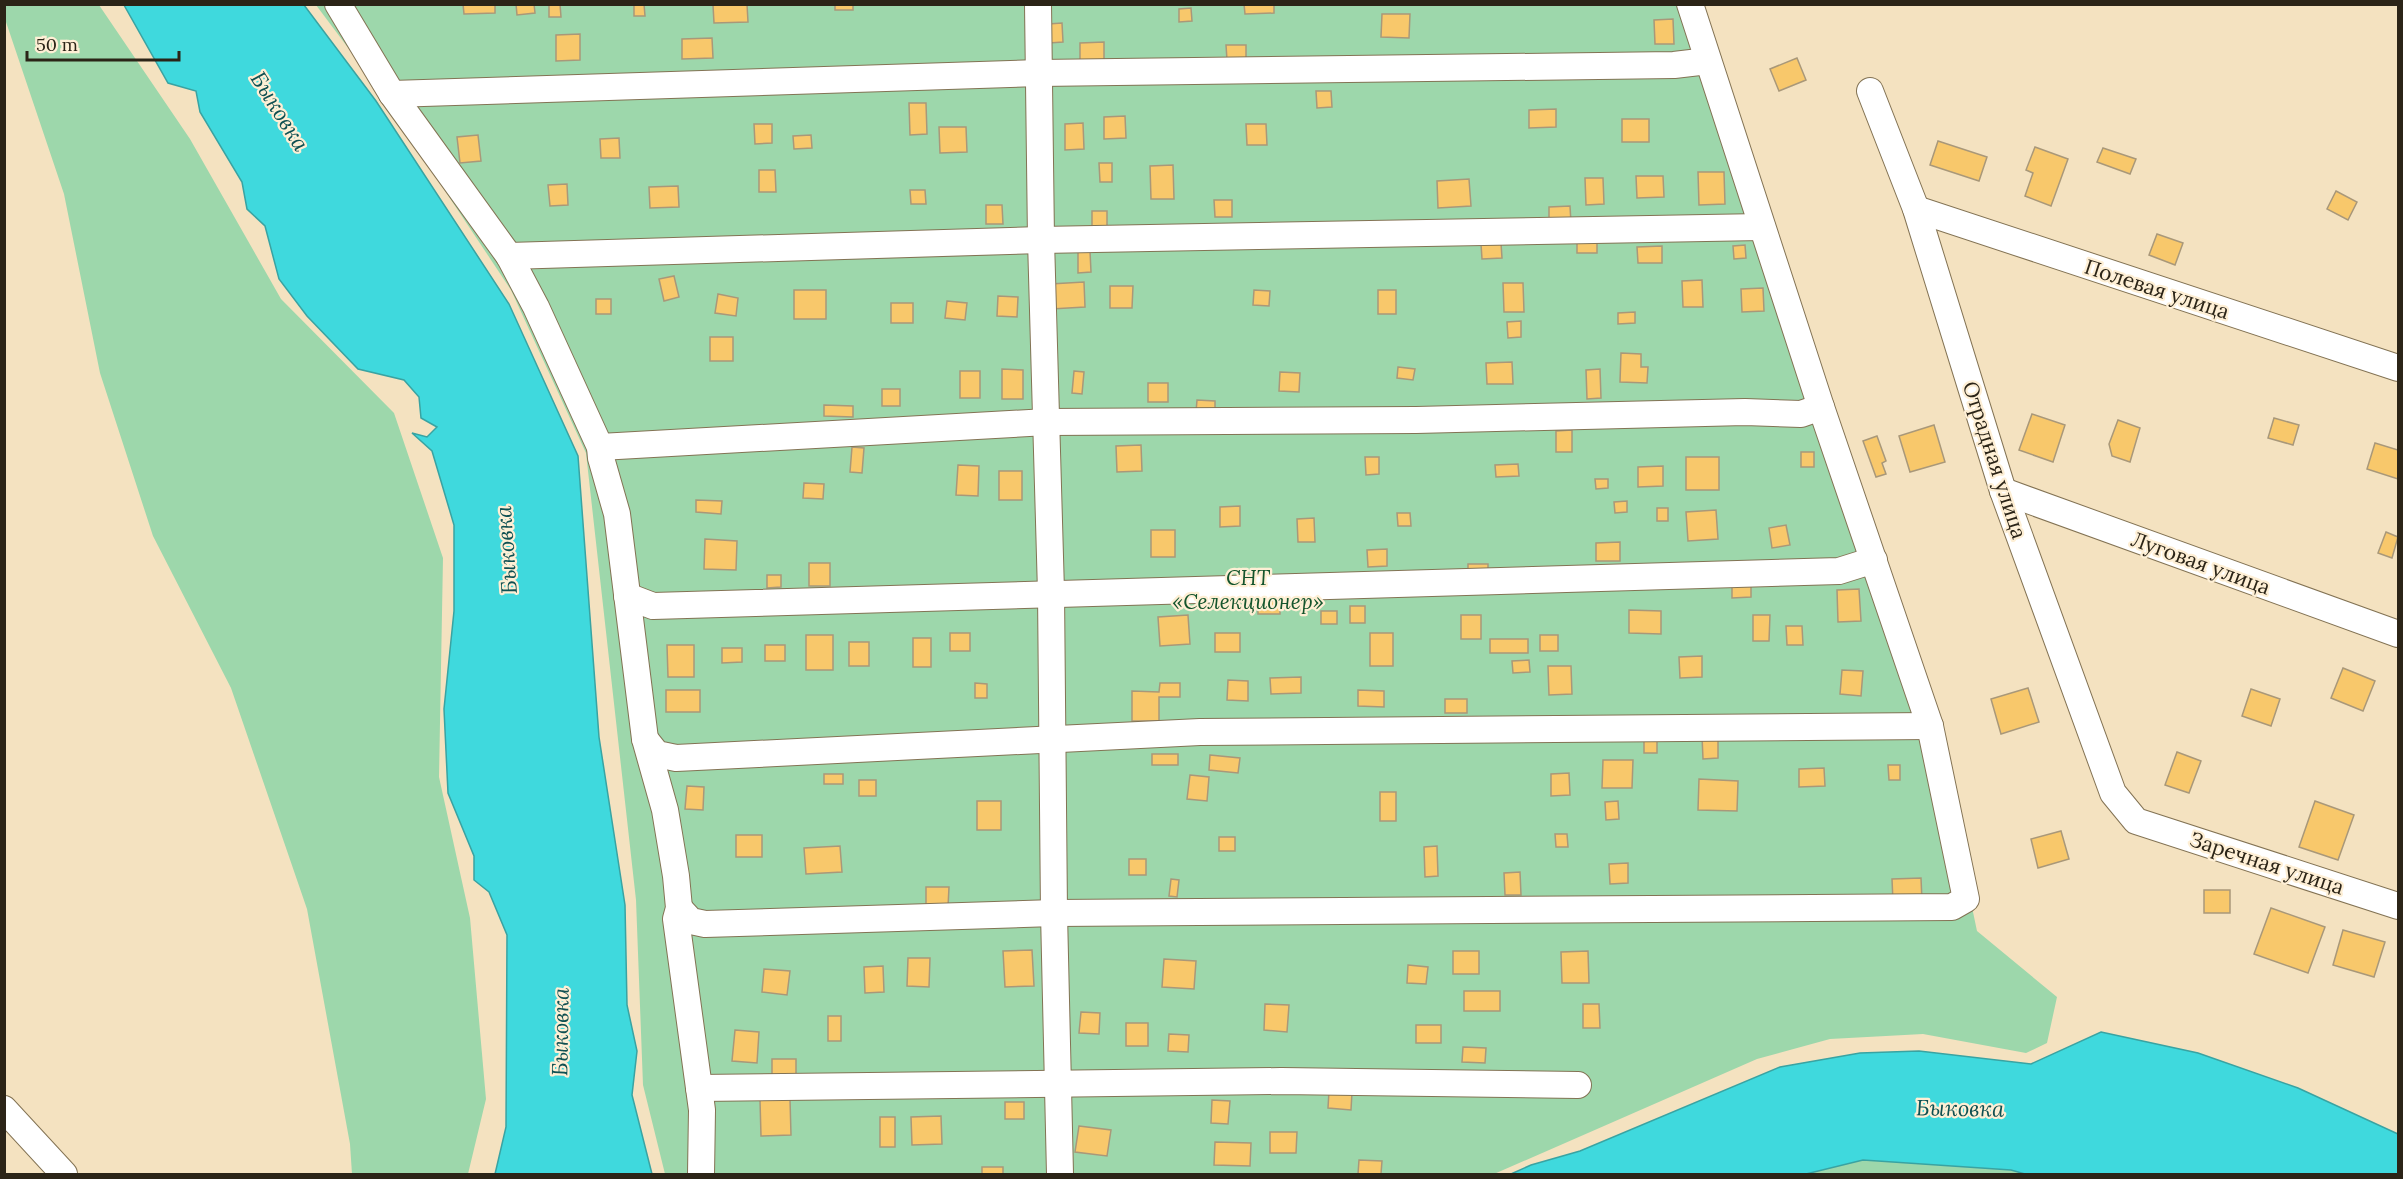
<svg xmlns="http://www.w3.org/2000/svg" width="2403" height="1179" font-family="Lora,serif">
<rect width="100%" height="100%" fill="#f4e2c0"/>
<g fill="#9dd7ab">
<polygon points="4,5 99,5 190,139 281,299 394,413 443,558 439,777 470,918 486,1099 468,1174 352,1174 350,1144 307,909 231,688 153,536 100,373 64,194 5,19"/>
<polygon points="316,5 1693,5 1936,736 1977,931 2057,997 2047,1043 2026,1053 1923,1034 1830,1039 1757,1059 1494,1174 665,1174 643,1085 636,900 586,453 511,290 364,69"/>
<polygon points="1863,1160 2011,1170 2025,1174 1806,1174"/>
</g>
<g fill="#3fd9dd" stroke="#39a3a2" stroke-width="1.5">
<polygon points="124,5 304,5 376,101 509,304 578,456 599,737 625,905 627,1005 637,1051 632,1095 652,1174 495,1174 506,1127 507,935 489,892 474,880 474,856 448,793 444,709 454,611 454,525 432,451 412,433 427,437 437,427 421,418 419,397 404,380 358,369 307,316 279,279 265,226 247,209 242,182 200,112 196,91 168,83"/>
<polygon points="2101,1032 2198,1053 2298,1088 2398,1134 2398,1174 2025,1174 2011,1170 1863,1160 1806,1174 1511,1174 1531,1165 1580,1151 1780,1067 1860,1053 1919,1051 2031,1064"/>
</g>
<g fill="#f8c86b" stroke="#a99879" stroke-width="1.5">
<polygon points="463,4 495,4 495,13 464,14"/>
<polygon points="516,4 534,4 535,13 517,15"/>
<polygon points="549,4 560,4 561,17 549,17"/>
<polygon points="634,4 644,4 645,16 634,16"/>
<polygon points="747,4 748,22 714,23 713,5"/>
<rect x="835" y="4" width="18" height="6"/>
<polygon points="1244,4 1274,4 1274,13 1245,14"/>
<polygon points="1191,8 1192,21 1179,22 1179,9"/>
<polygon points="1382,14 1410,14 1409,38 1381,37"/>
<polygon points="1673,19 1674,44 1655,44 1654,20"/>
<polygon points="1062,23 1063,42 1049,43 1048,24"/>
<polygon points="580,34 580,60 556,61 556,35"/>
<polygon points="712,38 713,58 682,59 682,39"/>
<polygon points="1104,42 1104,60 1080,61 1080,43"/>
<polygon points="1226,45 1246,45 1246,59 1227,60"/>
<polygon points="1797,58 1806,80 1779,91 1770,69"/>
<polygon points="1316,91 1331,91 1332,107 1317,108"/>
<polygon points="909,103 926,103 927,134 910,135"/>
<polygon points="1556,109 1556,127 1529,128 1529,110"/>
<polygon points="1125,116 1126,138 1104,139 1104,117"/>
<rect x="1622" y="119" width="27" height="23"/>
<polygon points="1083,123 1084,149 1065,150 1065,124"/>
<polygon points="754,124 772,124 772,143 755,144"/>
<polygon points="1246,124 1266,124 1267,145 1247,145"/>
<polygon points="939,127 966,127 967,152 940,153"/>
<polygon points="478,135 481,161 460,163 457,137"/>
<polygon points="811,135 812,148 794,149 793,136"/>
<polygon points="619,138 620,158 601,158 600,139"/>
<polygon points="1938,141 1987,157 1979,181 1930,165"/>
<polygon points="2035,147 2068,159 2051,206 2025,196 2033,173 2026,170"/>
<polygon points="2103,148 2136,159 2130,174 2097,162"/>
<polygon points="1099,163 1112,163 1112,182 1100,182"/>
<polygon points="1173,165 1174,199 1151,199 1150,166"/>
<polygon points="759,170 775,170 776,192 759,192"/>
<polygon points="1698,172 1724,172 1725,204 1699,205"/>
<polygon points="1636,176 1663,176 1664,197 1637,198"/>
<polygon points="1585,178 1603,178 1604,204 1586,205"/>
<polygon points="1469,179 1471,206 1438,208 1437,181"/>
<polygon points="567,184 568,205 550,206 548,185"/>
<polygon points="678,186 679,207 650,208 649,187"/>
<polygon points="910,190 925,190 926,204 911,204"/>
<polygon points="2336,191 2357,202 2348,220 2327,209"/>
<polygon points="1214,200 1232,200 1232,217 1215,217"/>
<polygon points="986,205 1002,205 1003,224 986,224"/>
<polygon points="1570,206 1571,223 1549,224 1549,207"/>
<polygon points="1092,211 1107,211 1107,226 1092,227"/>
<polygon points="2157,234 2183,243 2175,265 2149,255"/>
<rect x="1577" y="240" width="20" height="13"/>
<polygon points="1501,243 1502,258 1482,259 1481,244"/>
<polygon points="1745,245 1746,258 1734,259 1733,246"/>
<polygon points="1662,246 1662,263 1638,263 1637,247"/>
<polygon points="1090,251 1091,272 1078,273 1078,252"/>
<polygon points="674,276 679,297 664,301 659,279"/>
<polygon points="1702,280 1703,307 1683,307 1682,281"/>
<polygon points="1084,282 1085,307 1051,309 1050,284"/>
<polygon points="1503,283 1523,283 1524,312 1504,312"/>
<polygon points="1110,286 1133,286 1132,308 1110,308"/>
<polygon points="1763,288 1764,311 1742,312 1741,289"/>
<rect x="794" y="290" width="32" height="29"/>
<polygon points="1254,290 1270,291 1269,306 1253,305"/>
<rect x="1378" y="290" width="18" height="24"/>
<polygon points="718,294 738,298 736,316 715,313"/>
<polygon points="998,296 1018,297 1017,317 997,316"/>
<rect x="596" y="299" width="15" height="15"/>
<polygon points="947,301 967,303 965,320 945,318"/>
<rect x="891" y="303" width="22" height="20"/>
<polygon points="1635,312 1635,323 1618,324 1618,313"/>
<polygon points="1521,321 1521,337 1508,338 1507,322"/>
<rect x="710" y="337" width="23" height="24"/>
<polygon points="1621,353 1641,354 1641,367 1648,367 1647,383 1620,382"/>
<polygon points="1512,362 1513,384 1487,384 1486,363"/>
<polygon points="1398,367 1415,369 1413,380 1397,378"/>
<polygon points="1002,369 1023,370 1023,399 1002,399"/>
<polygon points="1600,369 1601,398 1587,399 1586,370"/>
<rect x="960" y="371" width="20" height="27"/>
<polygon points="1074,371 1084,372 1082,394 1072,393"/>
<polygon points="1280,372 1300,373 1299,392 1279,391"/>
<rect x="1148" y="383" width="20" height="19"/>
<rect x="882" y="389" width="18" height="17"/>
<polygon points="1197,400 1215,401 1215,413 1196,412"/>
<polygon points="824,405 853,406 853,417 824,416"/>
<polygon points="2032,414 2065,425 2053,462 2019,450"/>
<polygon points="2274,418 2299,425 2293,445 2268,438"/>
<polygon points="2118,420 2140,428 2130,462 2112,456 2109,444"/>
<polygon points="1934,425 1945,462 1910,472 1899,436"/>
<polygon points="1572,430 1572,452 1556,452 1556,431"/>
<polygon points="1877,436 1886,461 1882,463 1886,474 1876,477 1863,441"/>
<polygon points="2375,443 2398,450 2398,479 2367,469"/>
<polygon points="1141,445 1142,471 1117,472 1116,446"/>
<polygon points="852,447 864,448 862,473 850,472"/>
<rect x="1801" y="452" width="13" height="15"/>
<polygon points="1365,457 1379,457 1379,474 1366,475"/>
<rect x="1686" y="457" width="33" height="33"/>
<polygon points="1518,464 1519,476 1496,477 1495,465"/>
<polygon points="958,465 979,466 978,496 956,495"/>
<polygon points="1663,466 1663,486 1638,487 1638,467"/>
<rect x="999" y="471" width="23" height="29"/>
<polygon points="1595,479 1608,479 1608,488 1596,489"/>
<polygon points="804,483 824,484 823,499 803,498"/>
<polygon points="696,500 722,501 721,514 696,512"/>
<polygon points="1627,501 1627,512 1615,513 1614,502"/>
<polygon points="1240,506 1240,526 1220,527 1220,507"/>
<rect x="1657" y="508" width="11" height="13"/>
<polygon points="1716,510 1718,539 1688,541 1686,512"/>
<polygon points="1397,513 1410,513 1411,526 1398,526"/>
<polygon points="1314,518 1315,542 1298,542 1297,519"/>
<polygon points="1786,525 1790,545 1772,548 1769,528"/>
<rect x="1151" y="530" width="24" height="27"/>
<polygon points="2386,532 2398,537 2392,558 2378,553"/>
<polygon points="705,539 737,541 736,570 704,569"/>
<polygon points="1620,542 1620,561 1596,561 1596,543"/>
<polygon points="1387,549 1387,566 1368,567 1367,550"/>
<rect x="809" y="563" width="21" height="23"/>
<polygon points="1468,564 1488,564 1488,576 1468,577"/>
<polygon points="767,575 781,575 781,587 767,588"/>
<polygon points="1732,582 1751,582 1751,597 1732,598"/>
<polygon points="1859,589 1861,621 1838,622 1837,590"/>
<rect x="1258" y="599" width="22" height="15"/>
<rect x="1350" y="606" width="15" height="17"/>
<polygon points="1629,610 1661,611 1661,634 1629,633"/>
<rect x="1321" y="611" width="16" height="13"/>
<polygon points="1188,615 1190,644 1160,646 1158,617"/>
<rect x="1461" y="615" width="20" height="24"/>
<polygon points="1753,615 1770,615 1769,641 1753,641"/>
<polygon points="1786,626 1802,626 1803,645 1787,645"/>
<rect x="950" y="633" width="20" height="18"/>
<rect x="1215" y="633" width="25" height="19"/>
<rect x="1370" y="633" width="23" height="33"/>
<rect x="806" y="635" width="27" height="35"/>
<rect x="1540" y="635" width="18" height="16"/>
<rect x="913" y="638" width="18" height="29"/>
<rect x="1490" y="639" width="38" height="14"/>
<rect x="849" y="642" width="20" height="24"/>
<polygon points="667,645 694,645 694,677 668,677"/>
<rect x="765" y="645" width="20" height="16"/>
<polygon points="722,648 742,648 742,662 722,663"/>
<polygon points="1702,656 1702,677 1680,678 1679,657"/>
<polygon points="1529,660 1530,672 1513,673 1512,661"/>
<polygon points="1548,666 1571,666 1572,694 1549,695"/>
<polygon points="2343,668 2375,681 2363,711 2331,698"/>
<polygon points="1842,670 1863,671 1861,696 1840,694"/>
<polygon points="1301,677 1301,693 1271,694 1270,678"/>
<polygon points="1228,680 1248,681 1248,701 1227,700"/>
<polygon points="975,683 987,684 987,698 975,698"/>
<polygon points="1160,683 1180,683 1180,697 1159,697 1159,721 1132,721 1132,691 1159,692"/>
<polygon points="2028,688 2039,722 2001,734 1991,699"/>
<polygon points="2251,689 2280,699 2271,726 2242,716"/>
<rect x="666" y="690" width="34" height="22"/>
<polygon points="1358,690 1384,691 1384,707 1358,706"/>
<rect x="1445" y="699" width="22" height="14"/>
<rect x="1644" y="734" width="13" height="19"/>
<polygon points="1702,736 1718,736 1718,758 1703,759"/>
<polygon points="2177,752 2201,761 2189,793 2165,785"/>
<rect x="1152" y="754" width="26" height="11"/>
<polygon points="1210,755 1240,758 1238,773 1209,770"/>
<polygon points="1603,760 1633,760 1632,788 1602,788"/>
<polygon points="1888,765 1900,765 1900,780 1889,780"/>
<polygon points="1824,768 1825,786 1799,787 1799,769"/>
<polygon points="1569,773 1570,795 1551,796 1551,774"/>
<rect x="824" y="774" width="19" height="10"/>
<polygon points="1190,775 1209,777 1207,801 1187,799"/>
<polygon points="1699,779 1738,781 1737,811 1698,810"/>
<rect x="859" y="780" width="17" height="16"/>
<polygon points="687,786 704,787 703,810 685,809"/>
<rect x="1380" y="792" width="16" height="29"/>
<rect x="977" y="801" width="24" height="29"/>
<polygon points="1618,801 1619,819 1606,820 1605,802"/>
<polygon points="2315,801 2354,815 2338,860 2299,847"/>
<polygon points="2061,831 2069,859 2038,868 2031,839"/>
<polygon points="1555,834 1567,834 1568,847 1556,847"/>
<rect x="736" y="835" width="26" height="22"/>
<rect x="1219" y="837" width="16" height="14"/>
<polygon points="840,846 842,872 806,874 804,848"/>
<polygon points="1437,846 1438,876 1425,877 1424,847"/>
<rect x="1129" y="859" width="17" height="16"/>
<polygon points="1628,863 1628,883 1610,884 1609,864"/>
<polygon points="1520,872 1521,895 1505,895 1504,873"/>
<polygon points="1921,878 1922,901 1893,902 1892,879"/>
<polygon points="1171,879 1179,880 1177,897 1169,896"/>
<polygon points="926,887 949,887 948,907 926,907"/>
<rect x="2204" y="890" width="26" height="23"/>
<polygon points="2271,908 2325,927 2308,973 2254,954"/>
<polygon points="2343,930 2385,942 2374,977 2333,965"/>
<polygon points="1032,950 1034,986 1005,987 1003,951"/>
<rect x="1453" y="951" width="26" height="23"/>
<polygon points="1588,951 1589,983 1562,983 1561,952"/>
<polygon points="908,958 930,958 929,987 907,986"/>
<polygon points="1164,959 1196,961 1194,989 1162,987"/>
<polygon points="1408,965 1428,967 1426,984 1407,983"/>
<polygon points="883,966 884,992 865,993 864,967"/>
<polygon points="764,969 790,971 787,995 762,992"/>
<rect x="1464" y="991" width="36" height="20"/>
<polygon points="1265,1004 1289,1005 1287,1032 1264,1030"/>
<polygon points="1583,1004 1599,1004 1600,1028 1583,1028"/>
<polygon points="1081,1012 1100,1013 1099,1034 1079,1033"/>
<rect x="828" y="1016" width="13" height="25"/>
<rect x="1126" y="1023" width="22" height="23"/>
<rect x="1416" y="1025" width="25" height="18"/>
<polygon points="735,1030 759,1032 757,1063 732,1061"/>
<polygon points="1169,1034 1189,1035 1188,1052 1168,1051"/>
<polygon points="1463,1047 1486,1048 1485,1063 1462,1062"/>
<rect x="772" y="1059" width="24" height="20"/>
<polygon points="1329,1091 1352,1092 1351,1110 1328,1108"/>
<polygon points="790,1099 791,1135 761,1136 760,1100"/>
<polygon points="1212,1100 1230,1101 1228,1124 1211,1123"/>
<rect x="1005" y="1102" width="19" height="17"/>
<polygon points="941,1116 942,1144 912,1145 911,1117"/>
<rect x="880" y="1117" width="15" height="30"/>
<polygon points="1079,1126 1111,1130 1107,1156 1075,1152"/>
<polygon points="1270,1132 1297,1132 1296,1153 1270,1153"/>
<polygon points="1215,1142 1251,1143 1250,1166 1214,1165"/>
<polygon points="1359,1160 1382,1161 1381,1174 1358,1174"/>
<rect x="982" y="1167" width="21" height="7"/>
</g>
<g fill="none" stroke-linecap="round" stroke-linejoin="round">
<g stroke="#837354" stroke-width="28">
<g id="minor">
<polyline points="338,4 392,94 509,256 536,307 600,447 601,458 617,514 645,739 665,810 676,876 679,908 676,919 702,1110 701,1174"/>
<polyline points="1038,4 1041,240 1051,592 1054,913 1060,1174"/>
<polyline points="1870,91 1916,209 2003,491 2113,793 2136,821 2398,906"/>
<polyline points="392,94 1039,73 1674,65 1708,61"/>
<polyline points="1916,209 2398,368"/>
<polyline points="509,256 1041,240 1762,227"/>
<polyline points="600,447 1047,422 1416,420 1745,412 1801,414 1821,407"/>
<polyline points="2003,491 2398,634"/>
<polyline points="627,596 653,606 1839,571 1874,560"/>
<polyline points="645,739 657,754 676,758 1200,732 1930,726"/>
<polyline points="679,908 691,921 705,924 1054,913 1952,907 1966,899 1930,726 1821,407 1690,4"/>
<polyline points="699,1088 1281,1081 1578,1085"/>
<polyline points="4,1109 64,1174"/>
</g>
</g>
<use href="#minor" stroke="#fff" stroke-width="26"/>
</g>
<g text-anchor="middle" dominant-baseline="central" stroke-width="4.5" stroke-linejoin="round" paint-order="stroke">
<g font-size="21" fill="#2b2417" stroke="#feefd5">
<text transform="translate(2157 289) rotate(18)">Полевая улица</text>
<text transform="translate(1995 460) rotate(72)">Отрадная улица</text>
<text transform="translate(2201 563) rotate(20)">Луговая улица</text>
<text transform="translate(2267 863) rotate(18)">Заречная улица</text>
</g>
<g font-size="21" font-style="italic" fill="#13542c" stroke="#feefd5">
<text x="1248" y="577">СНТ<tspan x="1248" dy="24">«Селекционер»</tspan></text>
</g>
<g font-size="22" font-style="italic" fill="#0f5052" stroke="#feefd5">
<text transform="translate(280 111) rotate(58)">Быковка</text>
<text transform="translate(506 550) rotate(-94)">Быковка</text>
<text transform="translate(560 1032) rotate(-89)">Быковка</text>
<text transform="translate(1960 1108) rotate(1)">Быковка</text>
</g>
</g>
<rect width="2403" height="1179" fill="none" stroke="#2b2417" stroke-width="12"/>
<path d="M27 51v9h152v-9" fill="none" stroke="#2b2417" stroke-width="3"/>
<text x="36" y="51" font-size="18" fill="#2b2417" stroke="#feefd5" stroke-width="4.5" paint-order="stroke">50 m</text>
</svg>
